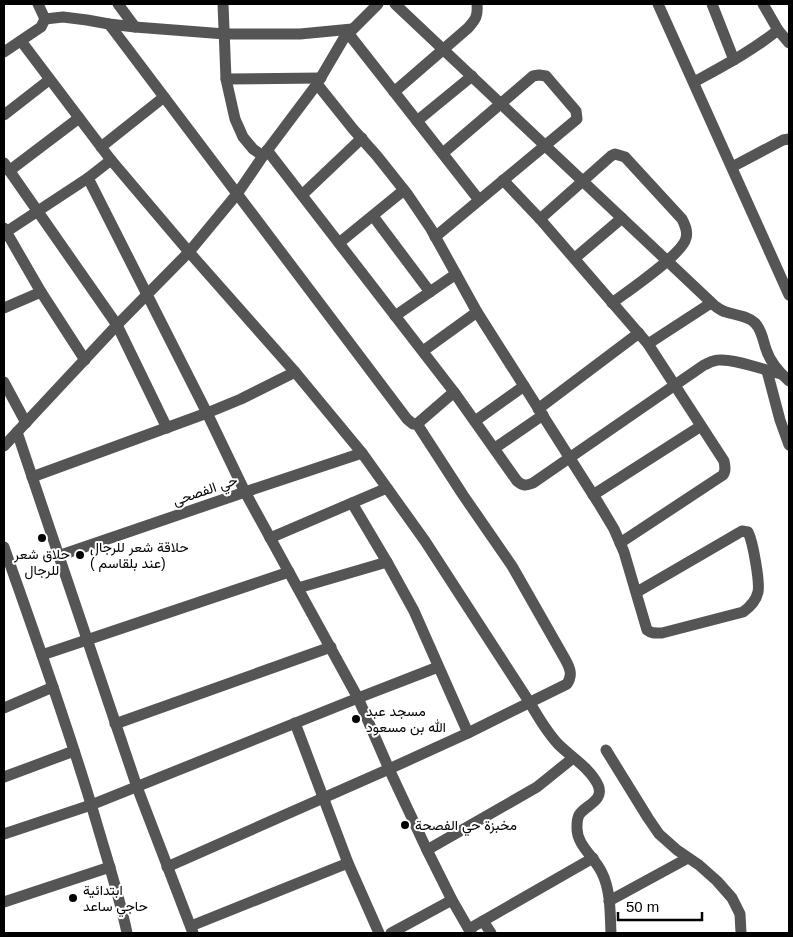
<svg xmlns="http://www.w3.org/2000/svg" width="793" height="937" font-family="Arial,Vazirmatn,sans-serif">
<rect width="100%" height="100%" fill="#fff"/>
<g fill="none" stroke-linecap="round" stroke-linejoin="round">
<g stroke="#555" stroke-width="11">
<polyline points="118,4 135,27"/>
<polyline points="223,4 226,79 235,119 243,137 253,149 263,156"/>
<path d="M395,4L715,306C718,308 722,311 726,312C735,315 748,316 755,323C762,330 763,341 766,349C770,362 779,372 789,381"/>
<polyline points="658,4 789,295"/>
<polyline points="712,4 734,60"/>
<polyline points="763,4 778,30 789,43"/>
<polyline points="45,19 63,17 87,20 109,24 135,27 225,34 300,34 352,29"/>
<path d="M109,24L407,419L413,424H417L463,495L512,566L565,659C570,668 573,675 567,684L468,733L389,769L167,867"/>
<polyline points="348,33 479,200"/>
<path d="M21,41L111,160L189,252L295,372L362,453L425,541L530,703C538,717 547,732 558,744C571,757 590,768 598,785C605,801 585,805 579,815C578,817 577,824 577,827C576,845 595,857 602,873C611,891 610,914 611,933"/>
<polyline points="4,52 41,27 45,19 38,4"/>
<polyline points="226,79 321,78"/>
<path d="M694,82C723,66 752,51 778,30"/>
<path d="M317,84L353,129L377,156L408,195L431,229L477,312L599,504L614,529L624,552L647,630C652,634 656,633 662,633L743,612C750,607 756,601 758,592C760,582 753,542 748,532L742,531L637,592"/>
<path d="M394,92L468,28C476,19 478,16 477,4"/>
<polyline points="4,115 49,80"/>
<polyline points="417,121 472,76"/>
<polyline points="101,147 164,97"/>
<path d="M267,150L454,392L517,481C523,486 526,486 533,483L704,365C709,363 713,360 719,360C736,359 764,370 781,374"/>
<polyline points="4,163 117,325 167,428"/>
<polyline points="732,167 783,140 789,139"/>
<polyline points="9,171 79,118"/>
<polyline points="88,178 207,413 245,492 358,698 389,769 427,850 452,900 471,933"/>
<path d="M503,180L540,219L648,344L724,461C725,466 726,471 723,475L620,543"/>
<polyline points="302,195 362,138"/>
<polyline points="373,216 430,292"/>
<path d="M540,219L611,156L615,154L625,157L682,219C685,225 688,231 686,238C683,254 628,291 612,303"/>
<polyline points="4,228 41,292 85,360"/>
<polyline points="6,232 88,178 111,160"/>
<polyline points="435,237 577,119 576,111 546,76 539,75 533,76 443,153"/>
<polyline points="339,243 404,190"/>
<polyline points="575,258 622,218"/>
<polyline points="4,308 41,292"/>
<polyline points="395,316 456,274"/>
<polyline points="648,344 711,303"/>
<polyline points="423,351 477,312"/>
<polyline points="767,371 780,420 789,445"/>
<polyline points="4,382 26,423"/>
<polyline points="538,409 639,333"/>
<polyline points="475,421 524,386"/>
<polyline points="417,424 454,392"/>
<polyline points="17,432 137,787 193,933"/>
<polyline points="4,446 117,325 189,252 237,194 263,156 317,84 344,38 378,4"/>
<polyline points="495,448 543,415"/>
<polyline points="32,477 207,413 241,399 295,372"/>
<polyline points="593,495 701,426"/>
<polyline points="352,503 387,562 414,611 468,733"/>
<polyline points="270,538 387,488"/>
<path d="M4,547C37,641 71,735 99,831C109,865 120,899 127,933"/>
<polyline points="58,556 245,492 362,453"/>
<polyline points="298,588 387,562"/>
<polyline points="42,655 289,572"/>
<polyline points="4,708 53,687"/>
<polyline points="295,723 348,863 379,933"/>
<polyline points="115,724 331,647"/>
<polyline points="606,750 648,818 659,834 677,850 699,865 717,881 732,898 740,914 741,933"/>
<polyline points="4,777 74,751"/>
<polyline points="4,834 91,805 358,698 438,667"/>
<polyline points="427,850 537,787 573,758"/>
<polyline points="609,901 688,858"/>
<polyline points="4,902 110,867"/>
<polyline points="483,921 491,933"/>
<polyline points="191,926 348,863"/>
<polyline points="469,929 593,858"/>
<polyline points="391,933 452,900"/>
</g>
</g>
<g fill="#000" stroke="#fff" stroke-width="2">
<circle cx="42" cy="538" r="5"/>
<circle cx="80" cy="555" r="5"/>
<circle cx="356" cy="719" r="5"/>
<circle cx="405" cy="825" r="5"/>
<circle cx="73" cy="898" r="5"/>
</g>
<g text-anchor="middle" dominant-baseline="central" stroke-width="4" stroke-linejoin="round" paint-order="stroke">
<g font-size="14" fill="#000" stroke="#fff">
<text transform="translate(205 490) rotate(-19)">حي الفصحى</text>
</g>
<g font-size="14" fill="#000" stroke="#fff" text-anchor="start">
<text x="90" y="547">حلاقة شعر للرجال<tspan x="90" dy="16">( عند بلقاسم)</tspan></text>
<text x="42" y="554" text-anchor="middle">حلاق شعر<tspan x="42" dy="16">للرجال</tspan></text>
<text x="366" y="711">مسجد عبد<tspan x="366" dy="16">الله بن مسعود</tspan></text>
<text x="415" y="825">مخبزة حي الفصحة</text>
<text x="83" y="890">ابتدائية<tspan x="83" dy="16">حاجي ساعد</tspan></text>
</g>
</g>
<rect width="793" height="937" fill="none" stroke="#000000" stroke-width="10"/>
<path d="M618 912v8h84v-8" fill="none" stroke="#000000" stroke-width="2.5"/>
<text x="626" y="912" font-size="15" fill="#000000" stroke="#ffffff" stroke-width="4" paint-order="stroke">50 m</text>
</svg>
